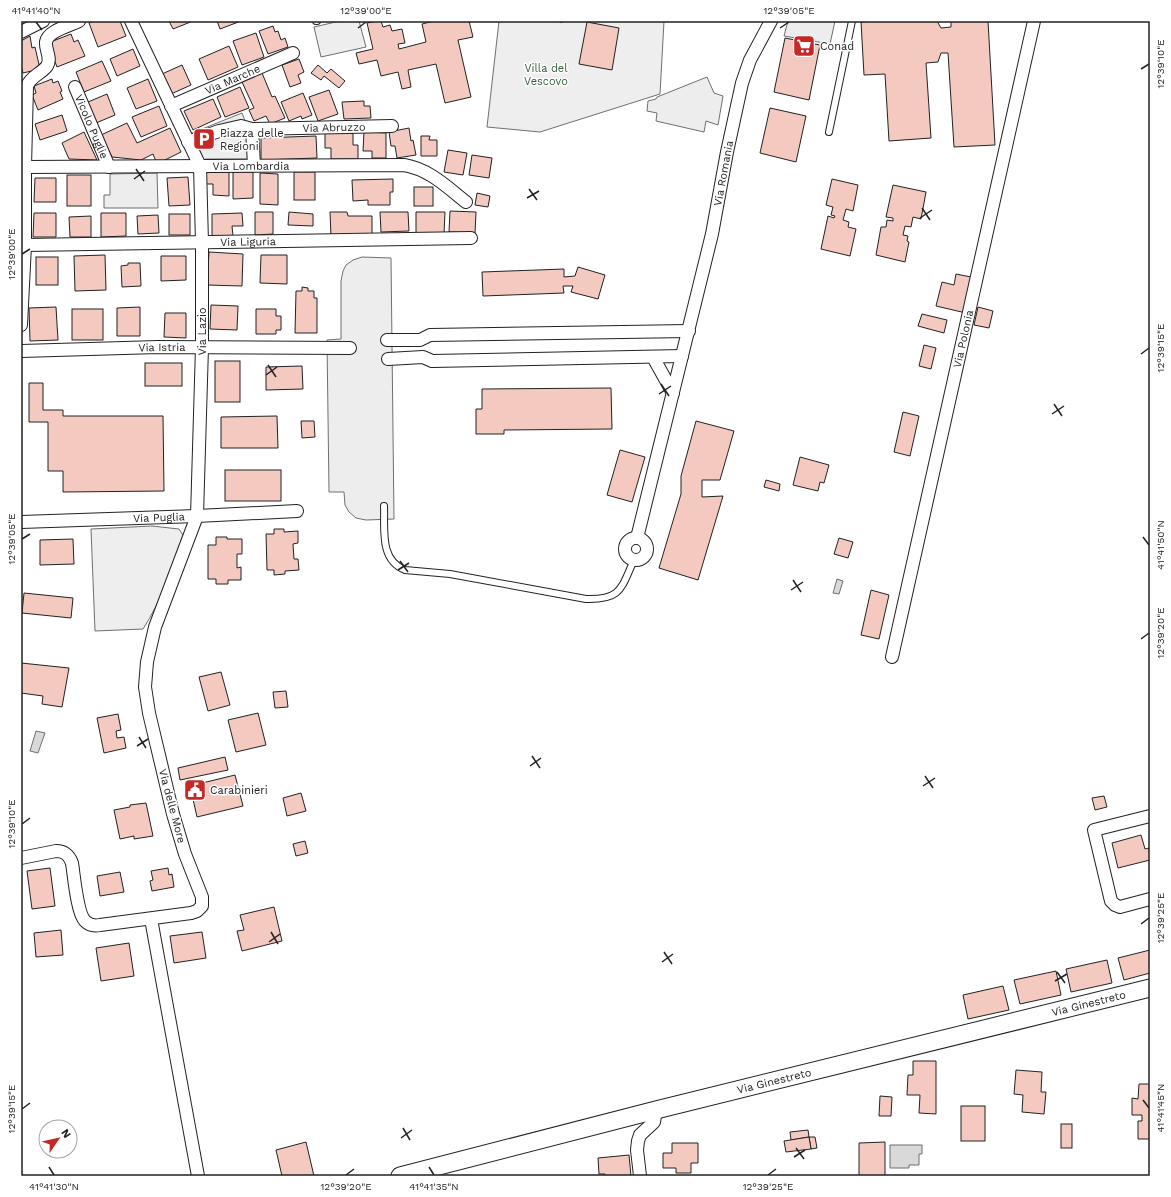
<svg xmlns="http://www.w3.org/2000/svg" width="1171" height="1197" font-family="'Work Sans',sans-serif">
<rect width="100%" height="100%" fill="#fff"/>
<g fill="#eee" stroke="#6f6f6f">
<polygon points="340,21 359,21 366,47 321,57 314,27"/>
<polygon points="499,21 664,21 660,94 540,132 487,127"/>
<path d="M152,526L179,529L183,535C172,566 161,602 143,629L95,631L91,529Z"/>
</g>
<g fill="#ededed" stroke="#6f6f6f">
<polygon points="788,21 835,21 830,44 784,36"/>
<polygon points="707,77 714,93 723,96 718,125 706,121 704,132 656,121 657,113 647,111 648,101 656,99 657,97"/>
<polygon points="242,113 250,133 252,159 206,159 200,162 187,135"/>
<polygon points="157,173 158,208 104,208 104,195 110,195 110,174"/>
<polygon points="362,257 391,258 394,519 366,520 356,518 349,512 345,505 344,492 329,492 327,340 341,339 341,281 343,271 346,265 353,260"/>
</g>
<g fill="#d9d9d9" stroke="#6f6f6f">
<polygon points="837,579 843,581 839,594 833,593"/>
<polygon points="36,731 45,733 38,753 30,751"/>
<polygon points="890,1145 922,1145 922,1154 919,1154 919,1165 909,1165 909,1168 890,1168"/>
</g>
<g fill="#f3c9c0" stroke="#222">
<polygon points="93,21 120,21 126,36 98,47 89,23"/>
<polygon points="169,21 193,21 173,29"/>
<polygon points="217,21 241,21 220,29"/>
<polygon points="377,21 381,21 383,27 390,25 392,31 402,29 405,43 398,44 399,49 426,42 422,24 434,21 469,21 473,37 458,40 471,97 445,103 436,64 408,70 411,87 402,89 398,72 381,76 377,60 359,64 356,53 373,49 367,23"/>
<polygon points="877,21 937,21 941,28 951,27 951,21 988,21 995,145 954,147 948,53 941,53 938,62 926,63 931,138 889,141 885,74 864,75 861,22"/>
<polygon points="587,22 619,28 612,70 579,64"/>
<polygon points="273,26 275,32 278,31 281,40 285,38 288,47 268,54 259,31"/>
<polygon points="256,33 264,57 242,65 233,41"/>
<polygon points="71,34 74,42 78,40 85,56 57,67 48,43"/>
<polygon points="30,36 32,48 35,47 40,69 23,73 21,66 21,41"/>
<polygon points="785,38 820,45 809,100 774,92"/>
<polygon points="229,46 238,67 208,80 199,59"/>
<polygon points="133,49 140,66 117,76 110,59"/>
<polygon points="299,59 304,72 298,75 301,83 290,87 282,65"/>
<polygon points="102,61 111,81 84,92 76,72"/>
<polygon points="182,65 191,85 171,94 162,74"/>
<polygon points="318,65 327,73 331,69 345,81 339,88 324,76 321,80 311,73"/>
<polygon points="262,73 272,97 275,96 285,118 270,124 266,116 254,121 249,110 254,108 242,82"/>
<polygon points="52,79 53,83 58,81 62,91 60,92 63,99 38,110 32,95 36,93 34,86"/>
<polygon points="148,79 157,101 136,109 127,88"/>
<polygon points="240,87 249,108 225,117 217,97"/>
<polygon points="329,90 338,114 318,121 309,97"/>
<polygon points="303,93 312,115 302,119 301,116 289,121 281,102"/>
<polygon points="107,94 115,115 96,123 88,102"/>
<polygon points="213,99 221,117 193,130 184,111"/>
<polygon points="364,101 364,106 370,106 371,118 344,119 342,102"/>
<polygon points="159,106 167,126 141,137 132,117"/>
<polygon points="770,108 806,116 796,162 760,153"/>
<polygon points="62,115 67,131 40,140 35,124"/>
<polygon points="127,123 137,143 170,128 181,152 157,164 153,154 141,160 112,157 101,135"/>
<polygon points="409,128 411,141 413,140 416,155 397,158 395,146 391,146 389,132"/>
<polygon points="84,132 97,160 69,159 62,143"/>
<polygon points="364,132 386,133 386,158 372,158 372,151 363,151"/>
<polygon points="325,133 353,133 353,145 358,145 358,159 331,159 331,148 325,148"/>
<polygon points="316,136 317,158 261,160 261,138"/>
<polygon points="421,136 430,136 429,140 437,140 437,156 421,156"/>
<polygon points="448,150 467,153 463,175 444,172"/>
<polygon points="472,155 492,158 489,178 469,175"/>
<polygon points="206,172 229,172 229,196 213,195 213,184 206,184"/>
<polygon points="233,172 253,172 253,198 233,199"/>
<rect x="294" y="172" width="21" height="28"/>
<polygon points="260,173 278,174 278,205 260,204"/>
<rect x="67" y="175" width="24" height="31"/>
<polygon points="188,177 190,205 169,206 167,178"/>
<polygon points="35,178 56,178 56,202 34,202"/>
<polygon points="393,179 393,192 390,192 390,205 368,205 368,200 353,201 352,180"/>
<polygon points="832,179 858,185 853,211 846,209 843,220 849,222 848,227 856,229 850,256 821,249 828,216 834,218 835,216 831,215 833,207 826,205"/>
<polygon points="893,185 926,192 921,219 913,217 911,227 905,226 903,235 908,236 907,241 909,242 905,262 876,255 881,227 886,227 887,220 893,221 893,218 886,217"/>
<rect x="414" y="187" width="19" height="19"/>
<polygon points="477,193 490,196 488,207 475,205"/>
<polygon points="450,211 476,212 475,233 449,232"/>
<polygon points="255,212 273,212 273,234 255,235"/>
<polygon points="289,212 313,214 313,226 288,225"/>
<polygon points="330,212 347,212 348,216 372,216 372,236 331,237"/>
<polygon points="380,212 408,212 409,231 381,232"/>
<polygon points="416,212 445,212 444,234 416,234"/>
<polygon points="34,213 56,213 56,237 33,237"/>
<polygon points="101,213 126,213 126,236 101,237"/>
<polygon points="242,213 243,226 232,226 233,236 212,236 212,214"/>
<rect x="169" y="214" width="21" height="21"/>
<polygon points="158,215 159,233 138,234 137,216"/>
<polygon points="91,216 91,237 70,237 69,217"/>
<polygon points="209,252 243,254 242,286 207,285"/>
<polygon points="105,255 106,290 75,291 74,256"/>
<polygon points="261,255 287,255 287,284 260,283"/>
<polygon points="161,256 186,256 186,280 161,281"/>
<rect x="36" y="257" width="22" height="28"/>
<polygon points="128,263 140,263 141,286 122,287 121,266 128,265"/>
<polygon points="578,267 605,275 598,299 571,292 573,286 563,286 564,293 483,296 482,272 564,269 564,277 575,276"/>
<polygon points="956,274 971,277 966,313 936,306 942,282 954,285"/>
<polygon points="302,287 308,288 308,291 314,291 314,298 317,298 317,333 295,333 296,291 302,291"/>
<polygon points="211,305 238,306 237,330 210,329"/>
<polygon points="56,307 58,340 30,341 29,308"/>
<polygon points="140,307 140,336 117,336 117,308"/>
<polygon points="978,307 993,311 989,328 974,325"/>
<rect x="72" y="309" width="31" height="31"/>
<polygon points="256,309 276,309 276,316 281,316 281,330 276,330 276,334 256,334"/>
<polygon points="165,313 186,313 186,338 164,337"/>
<polygon points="922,314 947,320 944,333 918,326"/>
<polygon points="924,345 936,348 931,369 919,366"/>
<rect x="215" y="361" width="25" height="41"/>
<rect x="145" y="363" width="37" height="23"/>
<polygon points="302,366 303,389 266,390 266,367"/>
<polygon points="29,383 43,383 43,410 63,410 63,416 163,416 164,491 63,492 63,471 48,471 48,422 29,422"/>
<polygon points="611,388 612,429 504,430 504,434 476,434 476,409 482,409 482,389"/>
<polygon points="903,412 919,416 910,456 894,452"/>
<polygon points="277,416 278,448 221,448 221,417"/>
<polygon points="301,421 314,421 315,437 302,438"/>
<polygon points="696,421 734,431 720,480 702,480 702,497 723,496 698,580 659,568 681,494 681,476"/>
<polygon points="620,450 645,457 632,502 607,495"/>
<polygon points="800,457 829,465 824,483 820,482 818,491 793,485"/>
<rect x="225" y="470" width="56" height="31"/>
<polygon points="766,480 780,484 779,491 764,487"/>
<polygon points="274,529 284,529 284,532 298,531 298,543 293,544 294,559 298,559 299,570 285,571 285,574 274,575 274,570 267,570 266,534 274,534"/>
<polygon points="216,537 227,537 227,539 242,539 242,554 237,554 237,568 241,567 241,580 228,580 228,584 216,584 216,579 208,579 208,545 216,545"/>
<polygon points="839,538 853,542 848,558 834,554"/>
<polygon points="73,539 74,564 40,565 40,540"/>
<polygon points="871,590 889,595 879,639 861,635"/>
<polygon points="24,593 73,598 71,618 22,613"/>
<polygon points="21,663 69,668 62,707 42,704 43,696 21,693"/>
<polygon points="221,672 230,705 208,711 199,677"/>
<polygon points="286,691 288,707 275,708 273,692"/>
<polygon points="258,713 266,745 236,752 228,720"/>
<polygon points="118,714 121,730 116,731 117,738 124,737 126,748 104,753 97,718"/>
<polygon points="225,757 228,770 180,780 178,768"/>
<polygon points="235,775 243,806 197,817 190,786"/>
<polygon points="301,793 306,811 287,816 283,798"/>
<polygon points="1104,796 1107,807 1095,810 1092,798"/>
<polygon points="146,803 153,836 134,839 134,836 120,839 114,810 130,807 130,805"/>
<polygon points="1141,835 1145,849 1149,848 1150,860 1118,868 1112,843"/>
<polygon points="305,841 308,853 296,856 293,844"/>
<polygon points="50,868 55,906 32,909 27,871"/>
<polygon points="168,868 169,875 172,874 174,887 152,891 150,881 153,880 151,871"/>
<polygon points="120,872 124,892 100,896 97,876"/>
<polygon points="274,907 282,941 242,951 237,931 244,930 240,915"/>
<polygon points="61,930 63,955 36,957 34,933"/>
<polygon points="202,932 206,958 174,963 170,936"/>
<polygon points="129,943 134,976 101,981 96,948"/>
<polygon points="1150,950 1150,973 1124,980 1118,958"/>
<polygon points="1107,960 1112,983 1071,992 1066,969"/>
<polygon points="1056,971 1061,995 1020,1004 1014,980"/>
<polygon points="1003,986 1009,1010 968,1019 963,995"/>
<polygon points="913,1061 936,1061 936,1114 919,1113 920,1095 907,1095 908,1075 913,1075"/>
<polygon points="1016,1070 1042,1072 1041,1092 1046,1092 1044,1114 1022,1112 1023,1095 1014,1094"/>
<polygon points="1139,1084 1150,1084 1150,1139 1138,1139 1138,1121 1142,1121 1142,1115 1132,1115 1132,1098 1138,1099"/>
<polygon points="880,1096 892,1097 891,1116 879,1116"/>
<rect x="961" y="1106" width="24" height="35"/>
<rect x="1061" y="1124" width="11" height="24"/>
<polygon points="808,1130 809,1137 791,1140 790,1132"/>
<polygon points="809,1137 815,1137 817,1148 811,1149"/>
<polygon points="809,1137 811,1149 786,1152 784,1141"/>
<polygon points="306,1142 314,1176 282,1176 276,1150"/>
<polygon points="885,1142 885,1176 859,1176 859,1143"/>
<polygon points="672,1143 698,1143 698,1163 691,1163 691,1173 676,1173 676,1168 663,1168 663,1153 672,1153"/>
<polygon points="629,1155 631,1176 605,1176 605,1174 599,1174 598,1158"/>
</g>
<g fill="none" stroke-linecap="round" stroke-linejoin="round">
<g stroke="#222" stroke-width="8">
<g id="lane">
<polyline points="316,21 317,21"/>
<polyline points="829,132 852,21"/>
<path d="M384,506C385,528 379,560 405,570L450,574L586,599C622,600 621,588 634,560"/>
</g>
</g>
<g stroke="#222" stroke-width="14">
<g id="street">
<polyline points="21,32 43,21"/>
<path id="s1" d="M75,87L109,167"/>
<path id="s2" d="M171,106L293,53"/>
<path id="s3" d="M252,129L392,126"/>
<polyline points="188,142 219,131 241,126 252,129 254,165"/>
<path id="s4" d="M25,167L404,165C429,169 447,187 466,202"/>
<path id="s5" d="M25,245L471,238"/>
<path d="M21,325L25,245V167L27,86C31,76 41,74 47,66C52,58 45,50 46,42C48,30 70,26 79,21"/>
<polyline points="387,340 420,340 430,335 689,331"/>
<path id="s6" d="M21,351L158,347L350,348"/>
<polyline points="653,357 673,393"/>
<polyline points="388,359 423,357 432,361 682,356"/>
<path id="s7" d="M21,522L197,516L297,511"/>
<circle cx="636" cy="549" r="11"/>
<path id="s8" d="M637,538L712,234L727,152L742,83L750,60L771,21"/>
<path id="s9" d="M892,657L1034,21"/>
<polyline points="1150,816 1094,830 1111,901 1115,905 1120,907 1150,899"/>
<path id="s10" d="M21,858L56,851C65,851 69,855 72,863C74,875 77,913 85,921C89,925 95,926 100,925L191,913L197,911L202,906V897L185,854L173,814L149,713L145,687L147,662L155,627L197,516L202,347V243L200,166L131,21"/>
<polyline points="151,919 198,1176"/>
<polyline points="640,1176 637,1150 638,1141 640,1135 654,1122 656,1110"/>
</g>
</g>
<g stroke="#222" stroke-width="19">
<g id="secondary">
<path id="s11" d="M400,1176L656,1110L1150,988"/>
</g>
</g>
<polyline stroke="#646464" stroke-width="2.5" stroke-dasharray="3 2" stroke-linecap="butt" points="561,23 561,21"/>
<use href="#lane" stroke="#fff" stroke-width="6"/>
<use href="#street" stroke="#fff" stroke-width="12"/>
<use href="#secondary" stroke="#fff" stroke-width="17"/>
</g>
<path fill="none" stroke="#222" stroke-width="1.5" d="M36,22L42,30M358,28L366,22M780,28L789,22M1141,69L1149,64M136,169L144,181M134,179L145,171M529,189L537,200M527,198L539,191M922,208L930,220M920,218L932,210M22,254L30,249M1141,354L1149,348M268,365L276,377M266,375L277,367M661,384L669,396M659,394L671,386M1054,404L1062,416M1052,414L1064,406M1143,537L1149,545M22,539L30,534M400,561L408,572M398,570L409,563M793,580L801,592M791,590L803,582M1141,639L1149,633M139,737L146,748M137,746L148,739M532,756L540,768M530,766L541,758M925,776L933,788M923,786L935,778M22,824L30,818M1141,924L1149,918M271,932L278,944M269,942L280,934M664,952L672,964M662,962L673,954M1057,972L1065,983M1055,981L1067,974M1143,1100L1149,1108M22,1109L30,1103M403,1128L410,1140M401,1138L412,1130M796,1148L804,1159M794,1157L805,1150M49,1167L54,1175M429,1167L434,1175M346,1175L354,1169M768,1175L776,1169"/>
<defs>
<g id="supermarket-square" transform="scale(1.15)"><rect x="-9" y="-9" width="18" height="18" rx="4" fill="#c62828" stroke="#fff"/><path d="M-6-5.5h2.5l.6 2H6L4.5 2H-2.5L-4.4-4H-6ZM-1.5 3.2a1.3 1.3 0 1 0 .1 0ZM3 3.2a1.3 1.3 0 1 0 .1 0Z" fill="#fff"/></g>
<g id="parking-square" transform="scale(1.15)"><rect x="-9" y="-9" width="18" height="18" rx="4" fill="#c62828" stroke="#fff"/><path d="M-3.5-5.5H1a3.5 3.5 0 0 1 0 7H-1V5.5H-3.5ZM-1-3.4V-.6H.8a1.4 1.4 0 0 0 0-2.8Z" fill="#fff"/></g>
<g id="civic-square" transform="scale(1.15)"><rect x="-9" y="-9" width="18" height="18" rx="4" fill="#c62828" stroke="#fff"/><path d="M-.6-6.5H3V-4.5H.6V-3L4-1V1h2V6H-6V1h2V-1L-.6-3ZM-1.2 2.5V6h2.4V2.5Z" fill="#fff"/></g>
</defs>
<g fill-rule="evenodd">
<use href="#supermarket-square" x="804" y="46"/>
<use href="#parking-square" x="204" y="139"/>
<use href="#civic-square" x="195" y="790"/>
</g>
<g text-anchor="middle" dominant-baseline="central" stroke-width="3" stroke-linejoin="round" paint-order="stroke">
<g font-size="11" fill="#222" stroke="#fff" text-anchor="start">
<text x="820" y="46">Conad</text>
<text x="220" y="133">Piazza delle<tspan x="220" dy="13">Regioni</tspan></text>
<text x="210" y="790">Carabinieri</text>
</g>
<g font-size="11" fill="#2f5e38" stroke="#fff">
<text x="546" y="68">Villa del<tspan x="546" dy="13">Vescovo</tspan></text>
</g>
<g font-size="11" fill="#222" stroke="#fff">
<text stroke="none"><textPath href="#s2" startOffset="67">Via Marche</textPath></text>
<text stroke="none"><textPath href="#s1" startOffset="43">Vicolo Puglie</textPath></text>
<text stroke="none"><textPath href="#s3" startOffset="82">Via Abruzzo</textPath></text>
<text stroke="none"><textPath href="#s4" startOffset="226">Via Lombardia</textPath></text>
<text stroke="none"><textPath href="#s8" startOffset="375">Via Romania</textPath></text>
<text stroke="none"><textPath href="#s5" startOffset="223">Via Liguria</textPath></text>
<text stroke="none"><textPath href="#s10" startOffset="830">Via Lazio</textPath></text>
<text stroke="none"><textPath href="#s9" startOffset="326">Via Polonia</textPath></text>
<text stroke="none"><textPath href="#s6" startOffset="141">Via Istria</textPath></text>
<text stroke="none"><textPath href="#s7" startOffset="138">Via Puglia</textPath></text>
<text transform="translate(172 806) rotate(75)">Via delle More</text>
<text stroke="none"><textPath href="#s11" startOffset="710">Via Ginestreto</textPath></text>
<text stroke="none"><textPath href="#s11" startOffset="386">Via Ginestreto</textPath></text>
</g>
</g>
<rect width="1171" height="1197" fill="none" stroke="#ffffff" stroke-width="44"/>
<g transform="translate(58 1139) rotate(56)"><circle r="19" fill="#ffffff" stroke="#a7a7a7"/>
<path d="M0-3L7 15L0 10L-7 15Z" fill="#c62828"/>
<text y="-6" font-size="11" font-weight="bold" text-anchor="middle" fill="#222222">N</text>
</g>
<rect x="22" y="22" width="1127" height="1153" fill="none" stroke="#222" stroke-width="1.5"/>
<g font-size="10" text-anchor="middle" fill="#222">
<text x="36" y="14">41°41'40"N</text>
<text x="366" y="14">12°39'00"E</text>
<text x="789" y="14">12°39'05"E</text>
<text transform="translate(1160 64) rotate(-90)" y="4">12°39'10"E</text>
<text transform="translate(11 254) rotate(-90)" y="4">12°39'00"E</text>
<text transform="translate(1160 348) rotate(-90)" y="4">12°39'15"E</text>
<text transform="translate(11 539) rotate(-90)" y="4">12°39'05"E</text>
<text transform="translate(1160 545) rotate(-90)" y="4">41°41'50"N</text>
<text transform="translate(1160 633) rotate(-90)" y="4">12°39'20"E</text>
<text transform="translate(11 824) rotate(-90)" y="4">12°39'10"E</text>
<text transform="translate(1160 918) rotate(-90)" y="4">12°39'25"E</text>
<text transform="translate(1160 1108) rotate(-90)" y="4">41°41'45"N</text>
<text transform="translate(11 1109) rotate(-90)" y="4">12°39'15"E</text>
<text x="54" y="1190">41°41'30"N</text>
<text x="346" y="1190">12°39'20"E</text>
<text x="434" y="1190">41°41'35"N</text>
<text x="768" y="1190">12°39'25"E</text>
</g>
</svg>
